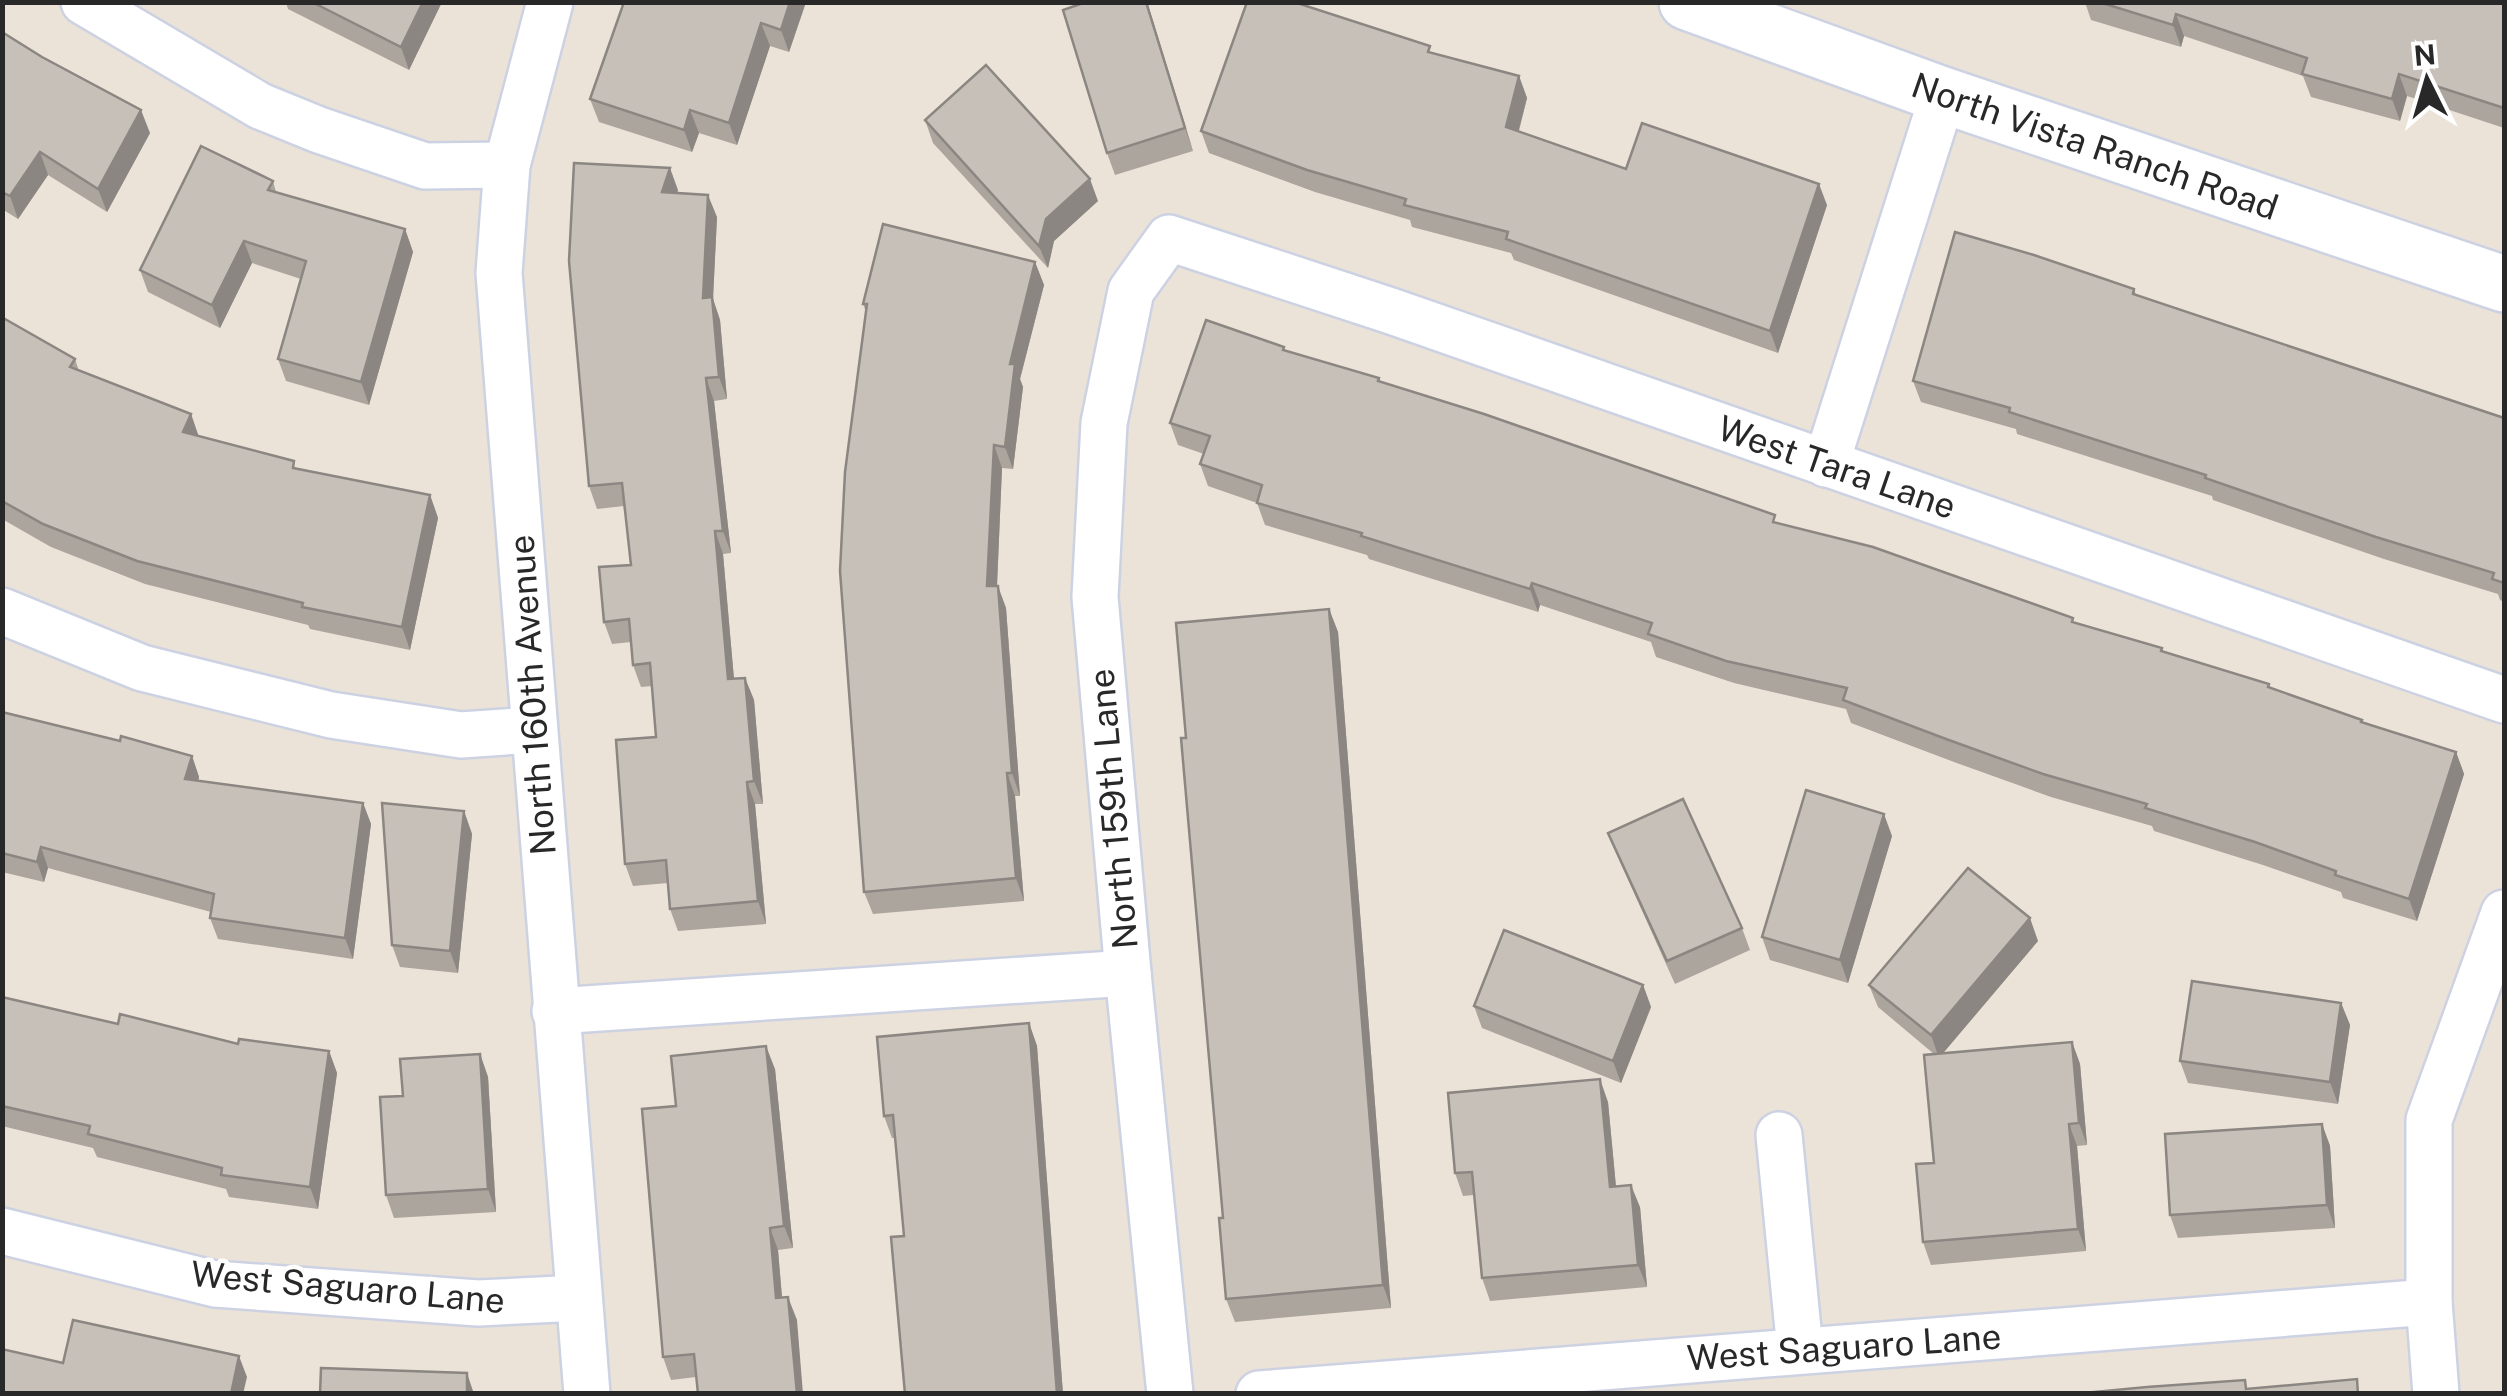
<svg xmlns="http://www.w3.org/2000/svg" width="2507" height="1396" font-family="'Public Sans',sans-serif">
<rect width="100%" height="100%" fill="#ece3d8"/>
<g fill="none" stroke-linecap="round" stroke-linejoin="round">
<g stroke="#cdd2e3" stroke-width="50">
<g id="minor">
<polyline points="84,2 260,106 319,130 425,166 507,165"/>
<polyline points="550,2 507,165 499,273 587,1394"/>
<polyline points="1826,464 1943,95"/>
<polyline points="2,611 142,668 331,715 461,735 534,730"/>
<polyline points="555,1011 1128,973"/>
<polyline points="1779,1135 1800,1350"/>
<polyline points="2,1231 215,1284 478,1303 579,1298"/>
<polyline points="1170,1394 1128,973 1095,597 1104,423 1131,291 1169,238 1391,311 2504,700"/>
<polyline points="1259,1394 2429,1302"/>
<polyline points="2436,1394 2429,1302 2429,1120 2504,913"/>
</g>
</g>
<g stroke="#cdd2e3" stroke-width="60">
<polyline id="tertiary" points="1687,2 1943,95 2504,284"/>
</g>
<use href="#minor" stroke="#fff" stroke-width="45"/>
<use href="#tertiary" stroke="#fff" stroke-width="55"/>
</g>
<g fill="#aba59e">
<polygon points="286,2 442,2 409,70 288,9"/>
<polygon points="624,2 806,2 789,52 770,46 737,145 699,133 692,152 599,122 590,99"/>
<polygon points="1086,2 1147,2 1193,151 1115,175 1107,153"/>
<polygon points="2085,2 2504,2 2504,128 2407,96 2400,121 2311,97 2303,76 2184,36 2181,47 2091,20"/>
<polygon points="2,32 150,133 107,212 48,175 18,219 2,209"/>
<polygon points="1432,53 1519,76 1527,98 1519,131 1626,169 1827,205 1778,353 1514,260 1511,253 1412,227 1410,220 1315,192 1209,153 1201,131"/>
<polygon points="925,120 1098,201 1054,241 1048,268 933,143"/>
<polygon points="273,181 276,192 405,229 413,252 369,405 286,381 278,359 301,279 252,263 220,328 148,292 140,270"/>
<polygon points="678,190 677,193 717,217 713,299 720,320 727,399 714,401 731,553 723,554 734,679 745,678 754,700 763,804 755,804 766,924 678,931 670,909 668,883 633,886 625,864 656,737 652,686 641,687 633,665 631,642 612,644 604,622 631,565 624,506 597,509 589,486 569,261"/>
<polygon points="1035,262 1044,285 1020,379 1023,387 1013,469 1002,468 997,586 1006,608 1020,796 1015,796 1024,901 873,914 864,892 866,312 863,304"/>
<polygon points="2134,289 2136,295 2504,418 2504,602 2500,600 2498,594 2384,559 2213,500 2212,496 2017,434 2016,429 1921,402 1913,381"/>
<polygon points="2,323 75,359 79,371 191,414 198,436 297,468 430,495 438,518 410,650 310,629 308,625 145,584 51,547 2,519"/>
<polygon points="1285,350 1379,378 1380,382 1778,523 2075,623 2162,648 2163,652 2362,720 2363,723 2456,752 2464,774 2417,921 2343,898 2341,892 2263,865 2154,831 2152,826 2051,797 1954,762 1851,723 1846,709 1734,683 1656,657 1651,642 1540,605 1538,612 1369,559 1367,555 1265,525 1257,503 1208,486 1200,464 1204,454 1178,445 1170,423"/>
<polygon points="1329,609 1338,632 1391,1308 1235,1322 1226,1299 1223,1218"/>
<polygon points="2,712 120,741 192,756 199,777 198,781 363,803 371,824 353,959 218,939 210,918 211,912 48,868 44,882 2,872"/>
<polygon points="464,811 472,834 458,973 400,967 392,945"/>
<polygon points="1608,833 1742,928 1750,950 1675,984 1617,855"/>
<polygon points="1892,836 1848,983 1770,960 1762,937"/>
<polygon points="2038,941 1943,1053 2072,1042 2080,1064 2087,1145 2077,1146 2086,1251 1931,1265 1923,1242 1934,1163 1934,1054 1878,1007 1869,985"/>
<polygon points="1643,985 1651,1007 1621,1083 1482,1028 1474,1006"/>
<polygon points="2,997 118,1024 238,1044 329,1051 337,1073 318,1209 229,1197 226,1189 97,1157 93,1148 2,1126"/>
<polygon points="2341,1003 2350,1025 2338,1104 2188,1083 2180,1061"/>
<polygon points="1029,1023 1037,1046 1063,1394 905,1394 904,1236 895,1138 892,1138 884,1116"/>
<polygon points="480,1054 488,1077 496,1212 394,1218 386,1195 403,1096"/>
<polygon points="775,1069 793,1248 778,1250 782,1298 797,1320 696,1377 671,1380 663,1357 676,1106"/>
<polygon points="1608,1102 1616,1186 1640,1207 1647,1287 1490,1301 1482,1278 1474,1195 1463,1196 1455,1173"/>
<polygon points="2322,1124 2330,1146 2335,1228 2178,1238 2170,1215"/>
</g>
<g fill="#8b8681">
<polygon points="423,2 442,2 409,70 401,47"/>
<polygon points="790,2 806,2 789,52 781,30"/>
<polygon points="1146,2 1147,2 1193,151 1185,128"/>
<polygon points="2176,14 2184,36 2181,47 2173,25"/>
<polygon points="761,23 770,46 737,145 729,123"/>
<polygon points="2399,74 2407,96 2400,121 2392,99"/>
<polygon points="1519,76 1527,98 1514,148 1506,127"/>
<polygon points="141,110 150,133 107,212 98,189"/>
<polygon points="690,110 699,133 692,152 684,130"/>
<polygon points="40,152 48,175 18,219 10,196"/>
<polygon points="670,168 678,190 670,215 662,192"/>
<polygon points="1090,179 1098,201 1054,241 1048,268 1039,246 1046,219"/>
<polygon points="1819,184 1827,205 1778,353 1770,331"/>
<polygon points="708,195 717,217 713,299 720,320 727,399 719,377 703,298"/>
<polygon points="405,229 413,252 369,405 361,382"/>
<polygon points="244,241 252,263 220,328 212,305"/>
<polygon points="1035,262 1044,285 1020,379 1023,387 1013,469 1005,447 1010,364"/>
<polygon points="706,378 714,401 731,553 723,531"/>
<polygon points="191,414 199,437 183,432"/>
<polygon points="994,445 1002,468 996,609 987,586"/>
<polygon points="430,495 438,518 410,650 402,627"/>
<polygon points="715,531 723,554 736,702 728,679"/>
<polygon points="1532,583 1540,605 1538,612 1530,589"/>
<polygon points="998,586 1006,608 1020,796 1012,773"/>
<polygon points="1329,609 1338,632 1391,1308 1383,1285"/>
<polygon points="745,678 754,700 763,804 754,781"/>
<polygon points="2456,752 2464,774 2417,921 2409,899"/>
<polygon points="192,756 199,777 193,800 185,779"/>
<polygon points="1007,773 1015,796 1024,901 1016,878"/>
<polygon points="747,782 755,804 766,924 758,901"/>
<polygon points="363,803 371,824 353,959 345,938"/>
<polygon points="464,811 472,834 458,973 450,951"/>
<polygon points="1884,814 1892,836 1848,983 1840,960"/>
<polygon points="41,847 48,868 44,882 37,862"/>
<polygon points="2030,918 2038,941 1939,1058 1931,1035"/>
<polygon points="1643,985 1651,1007 1621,1083 1613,1061"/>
<polygon points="2341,1003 2350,1025 2338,1104 2330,1082"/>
<polygon points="1029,1023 1037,1046 1063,1394 1057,1394"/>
<polygon points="2072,1042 2080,1064 2087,1145 2079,1123"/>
<polygon points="766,1046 775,1069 793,1248 784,1226"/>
<polygon points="329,1051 337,1073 318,1209 310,1187"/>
<polygon points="480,1054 488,1077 496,1212 488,1189"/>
<polygon points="1600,1079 1608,1102 1618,1209 1610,1187"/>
<polygon points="2069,1124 2077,1146 2086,1251 2078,1229"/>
<polygon points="2322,1124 2330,1146 2335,1228 2327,1205"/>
<polygon points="1631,1185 1640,1207 1647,1287 1638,1265"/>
<polygon points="770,1228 778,1250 784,1321 776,1298"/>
<polygon points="788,1297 797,1320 803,1394 797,1394"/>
<polygon points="239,1356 247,1377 243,1394 231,1394"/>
<polygon points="467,1373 474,1394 467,1394"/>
</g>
<g fill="#c7c0b8" stroke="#8b8681" stroke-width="2.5">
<polygon points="312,2 423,2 401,47"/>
<polygon points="624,2 790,2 781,30 761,23 729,123 690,110 684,130 590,99"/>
<polygon points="1086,2 1146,2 1185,128 1107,153 1063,10"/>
<polygon points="1247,2 1294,2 1430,46 1428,52 1519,76 1506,127 1626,169 1642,123 1819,184 1770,331 1506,239 1508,232 1404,205 1406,199 1307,170 1201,131"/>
<polygon points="2099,2 2504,2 2504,108 2399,74 2392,99 2302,74 2307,58 2176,14 2173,25"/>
<polygon points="2,32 42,57 141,110 98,189 40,152 10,196 2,192"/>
<polygon points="986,65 1090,179 1046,219 1039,246 925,120"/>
<polygon points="201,146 273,181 268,190 405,229 361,382 278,359 306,261 244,241 212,305 140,270"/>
<polygon points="574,163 670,168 662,192 708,195 703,298 712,297 719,377 706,378 723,531 715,531 728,679 745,678 754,781 747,782 758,901 670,909 666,860 625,864 616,740 656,737 650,663 633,665 629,619 604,622 599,567 631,565 622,483 589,486 569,261"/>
<polygon points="883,224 1035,262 1010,364 1015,364 1005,447 994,445 987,586 998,586 1012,773 1007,773 1016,878 864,892 840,571 845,472 867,304 863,304"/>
<polygon points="1955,232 2034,255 2134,289 2133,294 2504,418 2504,583 2492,579 2494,573 2376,537 2205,478 2206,475 2009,412 2010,408 1913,381"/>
<polygon points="5,319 75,359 70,367 191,414 183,432 294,461 293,468 430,495 402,627 302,607 303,603 137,561 43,524 2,501 2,323"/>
<polygon points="1206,320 1284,347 1283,350 1379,378 1378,381 1484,414 1775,515 1773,522 1873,547 2073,618 2072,622 2162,648 2161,651 2269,684 2268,687 2362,720 2361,722 2456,752 2409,899 2335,875 2336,871 2255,842 2145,808 2147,804 2043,774 1946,739 1843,700 1847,688 1726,661 1648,634 1652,623 1532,583 1530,589 1361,536 1362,533 1257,503 1262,485 1200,464 1210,436 1170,423"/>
<polygon points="1329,609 1383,1285 1226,1299 1219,1218 1223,1218 1181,738 1186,738 1176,623"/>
<polygon points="2,712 120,741 121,736 192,756 185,779 363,803 345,938 210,918 214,894 41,847 37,862 2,853"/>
<polygon points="1806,790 1884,814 1840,960 1762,937"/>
<polygon points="1683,799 1742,928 1667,961 1608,833"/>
<polygon points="382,803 464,811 450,951 392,945"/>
<polygon points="1968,868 2030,918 1931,1035 1869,985"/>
<polygon points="1504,930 1643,985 1613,1061 1474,1006"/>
<polygon points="2192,981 2341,1003 2330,1082 2180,1061"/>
<polygon points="2,997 118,1024 120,1014 238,1044 239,1039 329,1051 310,1187 221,1175 222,1168 88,1134 90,1126 2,1106"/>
<polygon points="1029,1023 1057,1394 905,1394 891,1237 904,1236 893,1115 884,1116 877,1037"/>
<polygon points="2072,1042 2079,1123 2069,1124 2078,1229 1923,1242 1916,1164 1934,1163 1924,1055"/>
<polygon points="766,1046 784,1226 770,1228 776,1298 788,1297 797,1394 698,1394 694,1354 663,1357 642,1109 676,1106 671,1056"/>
<polygon points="480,1054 488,1189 386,1195 380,1097 403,1096 400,1059"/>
<polygon points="1600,1079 1610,1187 1631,1185 1638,1265 1482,1278 1472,1172 1455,1173 1448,1093"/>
<polygon points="2322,1124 2327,1205 2170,1215 2165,1134"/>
<polygon points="73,1320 239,1356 231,1394 2,1394 2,1349 63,1363"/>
<polygon points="321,1368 467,1373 467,1394 320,1394"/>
<polygon points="2357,1379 2358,1394 2073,1394 2147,1387 2245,1380 2246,1389"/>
</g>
<g text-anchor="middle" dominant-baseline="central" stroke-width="9" stroke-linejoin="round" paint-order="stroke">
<g font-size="35" fill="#282828" stroke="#fff">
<text transform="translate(2095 146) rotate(19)">North Vista Ranch Road</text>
<text transform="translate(1837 467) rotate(19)">West Tara Lane</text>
<text transform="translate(532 695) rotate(-94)">North 160th Avenue</text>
<text transform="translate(1113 809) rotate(-95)">North 159th Lane</text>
<text transform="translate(348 1287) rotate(5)">West Saguaro Lane</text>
<text transform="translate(1844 1347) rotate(-4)">West Saguaro Lane</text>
</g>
</g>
<rect width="2507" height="1396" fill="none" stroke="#282828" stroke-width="10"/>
<g transform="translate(2427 80) rotate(355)" stroke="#ffffff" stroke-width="8" paint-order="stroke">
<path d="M0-8L18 38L0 25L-18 38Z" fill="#282828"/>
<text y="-15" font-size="28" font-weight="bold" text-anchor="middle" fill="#282828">N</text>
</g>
</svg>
